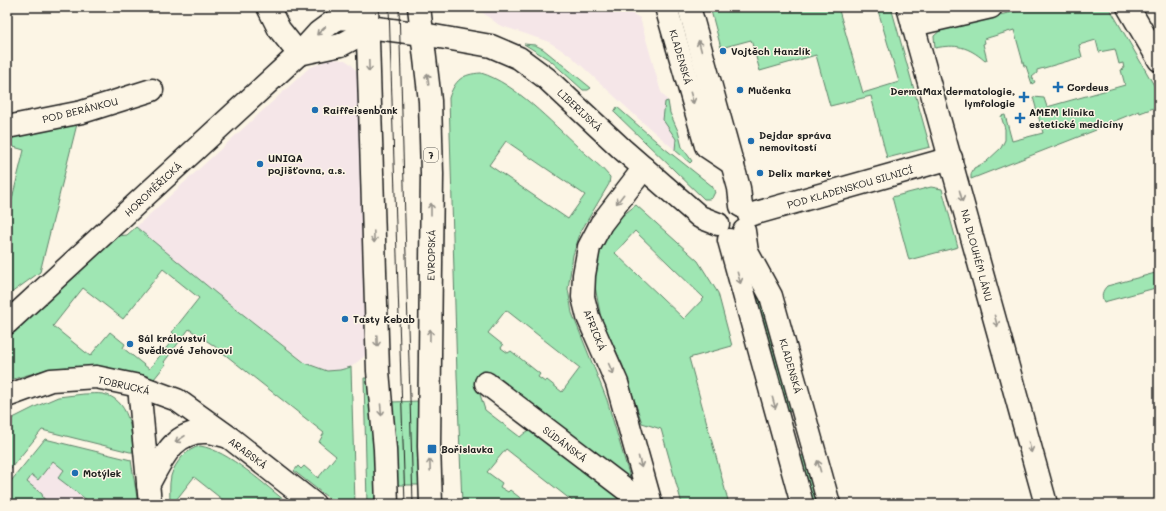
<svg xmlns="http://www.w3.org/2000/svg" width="1166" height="511" font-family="Mali,sans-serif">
<rect width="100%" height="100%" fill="#fcf5e5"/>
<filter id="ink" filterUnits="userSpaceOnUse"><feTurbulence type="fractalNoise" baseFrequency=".025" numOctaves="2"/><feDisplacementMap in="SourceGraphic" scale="8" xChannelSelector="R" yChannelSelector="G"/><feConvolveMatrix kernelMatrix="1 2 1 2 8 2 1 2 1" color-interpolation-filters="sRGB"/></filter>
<g filter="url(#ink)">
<g fill="#f5e6e8">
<polygon points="475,7 630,7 631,13 640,18 661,92 668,101 676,139 675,150 639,119 571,56 549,42 499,25"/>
<polygon points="330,59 345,60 351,64 358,73 359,79 368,309 366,355 351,367 340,370 327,371 306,363 217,294 136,227 309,68"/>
<polygon points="45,439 131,460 138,504 7,504 7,486"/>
</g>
<g fill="#9fe6b3" stroke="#5e8168" fill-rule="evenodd">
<polygon points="710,7 838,7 863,93 899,82 877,7 891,7 930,147 887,158 871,96 830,106 816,55 760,71 751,40 721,48"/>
<path d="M1034,7H1082L1083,10L1090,8L1089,7H1109L1159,94V106L1140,113L1139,111L1095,129L1096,130L971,179V174L974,168L986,162L1001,148L1005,140V129L1001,116L1005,115L1012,141L1043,133L1033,97L1044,98L1047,107L1125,85L1121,70L1124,69L1123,63L1119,64L1115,49L1099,52L1096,40L1079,45L1082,57L1037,70V73L1032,77L1035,82L1032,84L1026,66H1024L1014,30L984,39L985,43L983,44L987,60L985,61C968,46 956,44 935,48L934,36L943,28Z"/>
<polygon points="524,44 535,45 543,49 591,88 588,90 583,90 551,61"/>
<path d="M481,73C515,83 552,123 578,147C589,157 601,166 610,177L609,184L581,231L573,255L568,289L572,313L607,400L631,481L477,385L485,410L520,437L526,432L533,430L634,504H576L506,449L487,472L502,483L500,487L508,492L510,490L528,504H462L457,375L449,98C455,80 462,74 481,73ZM506,141L585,195L568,219L489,165ZM506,310L580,368L562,392L547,380L545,382L538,377L540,374L511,351L508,353L501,348L503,345L488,333Z"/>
<polygon points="668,101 670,113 678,131 682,147 692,161 690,163 675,150 676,139 663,120 665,102"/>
<polygon points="617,107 664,148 712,186 715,192 712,198 709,199 704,199 614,112"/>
<polygon points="78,120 40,272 7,296 7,219 24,150 7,145 7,135"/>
<polygon points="931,187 942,189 958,247 909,260 892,197"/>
<path d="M636,205L698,261L718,293L732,346L689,358L729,504H682L661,429L642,423L623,366L601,318L592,271L609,226ZM635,231L704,298L684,319L615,253Z"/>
<path d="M136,227L217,294L305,363L327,371L340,370L351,367L355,504H336L294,471L298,466L301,469L304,466L318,478L336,456L319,442L324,433L213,345L189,329L164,362L166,364L154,379L132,373L92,369L41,371L7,381V329L118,236L127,235ZM163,269L199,298L172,332L176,336L149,369L123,348L125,344L110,332L90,356L53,326L83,288L123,319Z"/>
<path d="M1159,272V287L1104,302C1101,296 1102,291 1107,286Z"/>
<polygon points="753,275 795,410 782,414 745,279"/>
<polygon points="364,378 368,378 373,417 376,495 372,504 367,504"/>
<path d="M84,394C90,394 97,393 103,394C129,399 132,430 133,452H130L42,430L7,473V421L37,406L58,397Z"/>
<polygon points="420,401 421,485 397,485 391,402"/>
<polygon points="45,439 131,460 138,504 92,504 58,478 64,470 53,461 38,480 32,475 27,482 42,494 43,498 51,504 7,504 7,486"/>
<path d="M200,446C228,450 267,487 289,504H228L194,477L176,500L180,504H170C170,495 169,485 171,476C175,462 187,449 200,446Z"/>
<polygon points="808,454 822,504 807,504 795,458"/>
</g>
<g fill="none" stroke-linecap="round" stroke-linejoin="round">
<g stroke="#1c1c1c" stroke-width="25">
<g id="minor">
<polyline points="268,7 279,29 299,54"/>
<polyline points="666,7 706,146 733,164"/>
<polyline points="689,7 739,188 741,206"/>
<polyline points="908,7 1046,504"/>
<polyline points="1128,7 1159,60"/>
<polyline points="913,25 991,7"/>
<polyline points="423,34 491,46 519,58 546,78 622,149 700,217 718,224"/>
<polyline points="7,127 82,112 152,90"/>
<polyline points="644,168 601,224 589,247 584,275 583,297 588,317 617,383 651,504"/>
<polyline points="749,215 951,158"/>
<polyline points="744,231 747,252 771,296 829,504"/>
<polyline points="729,240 802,504"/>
<polyline points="486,383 645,504"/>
<polyline points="139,386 150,504"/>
<polyline points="7,396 51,380 96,377 139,386 177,400 230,438 314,504"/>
<path d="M148,485C162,460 173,430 207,432C213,432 220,435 225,436"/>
</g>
</g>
<g stroke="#1c1c1c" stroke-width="25">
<g id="major">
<polyline points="367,7 378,371 385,449 387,504"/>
<polyline points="419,7 430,101 432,174 429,446 431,504"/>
<polyline points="299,54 341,45 354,38 368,27"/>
<polyline points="7,323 299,54 319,32 338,18 353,19 368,27 423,34"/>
</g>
</g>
<use href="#minor" stroke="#fcf5e5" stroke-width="22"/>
<use href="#major" stroke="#fcf5e5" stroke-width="22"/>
<g stroke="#1c1c1c" stroke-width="1">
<polyline points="389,7 405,504"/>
<polyline points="399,7 413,504"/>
</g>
</g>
<defs><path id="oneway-shaft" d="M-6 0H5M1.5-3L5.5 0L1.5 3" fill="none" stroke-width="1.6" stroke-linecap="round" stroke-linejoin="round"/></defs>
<g stroke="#97938b">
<use href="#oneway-shaft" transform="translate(321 31) rotate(137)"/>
<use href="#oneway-shaft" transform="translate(700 46) rotate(-105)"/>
<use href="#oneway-shaft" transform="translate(369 66) rotate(88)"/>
<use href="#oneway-shaft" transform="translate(428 79) rotate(-97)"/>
<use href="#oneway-shaft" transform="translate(692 98) rotate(74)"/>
<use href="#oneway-shaft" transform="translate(961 196) rotate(75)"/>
<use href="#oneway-shaft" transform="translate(620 199) rotate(128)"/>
<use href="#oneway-shaft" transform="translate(431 209) rotate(-90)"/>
<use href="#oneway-shaft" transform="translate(374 237) rotate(88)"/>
<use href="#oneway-shaft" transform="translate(739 278) rotate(74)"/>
<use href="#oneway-shaft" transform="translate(996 321) rotate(75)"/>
<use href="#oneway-shaft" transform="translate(430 335) rotate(-89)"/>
<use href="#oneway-shaft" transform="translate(377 341) rotate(88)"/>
<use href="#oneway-shaft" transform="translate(611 369) rotate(66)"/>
<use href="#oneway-shaft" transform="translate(774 403) rotate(74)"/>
<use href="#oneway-shaft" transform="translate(381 410) rotate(85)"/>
<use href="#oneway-shaft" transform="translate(180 439) rotate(147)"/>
<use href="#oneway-shaft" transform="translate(1030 447) rotate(75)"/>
<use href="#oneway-shaft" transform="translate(640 462) rotate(75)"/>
<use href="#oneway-shaft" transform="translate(430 465) rotate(-92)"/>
<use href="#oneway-shaft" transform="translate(819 466) rotate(-106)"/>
</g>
</g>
<g fill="#1f6fb2" stroke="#fcf5e5" stroke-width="1.5">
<circle cx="723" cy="51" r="4"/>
<path d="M1056 81h4v4h4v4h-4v4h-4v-4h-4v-4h4z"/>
<circle cx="740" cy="90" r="4"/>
<path d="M1022 91h4v4h4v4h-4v4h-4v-4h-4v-4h4z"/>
<circle cx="315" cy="110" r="4"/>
<path d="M1018 112h4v4h4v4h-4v4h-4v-4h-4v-4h4z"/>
<circle cx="751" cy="141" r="4"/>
<circle cx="260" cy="164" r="4"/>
<circle cx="760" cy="173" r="4"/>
<circle cx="345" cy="319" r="4"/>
<circle cx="130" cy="344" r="4"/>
<rect x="427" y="444" width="10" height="10" rx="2"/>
<circle cx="75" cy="473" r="4"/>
</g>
<g text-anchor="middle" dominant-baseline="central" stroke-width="3" stroke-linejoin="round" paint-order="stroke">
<rect fill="#fcf5e5" stroke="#5f5d58" stroke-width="1" x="424" y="148" width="14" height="14" rx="3"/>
<g font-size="9" font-weight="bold" fill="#1c1c1c">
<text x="431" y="155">7</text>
</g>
<g font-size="10" font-weight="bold" fill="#1c1c1c" stroke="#fcf5e5" text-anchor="start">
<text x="731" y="51">Vojtěch Hanzlík</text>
<text x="1067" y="87">Cordeus</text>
<text x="748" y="90">Mučenka</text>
<text x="1015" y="91" text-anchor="end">DermaMax dermatologie,<tspan x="1015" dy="12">lymfologie</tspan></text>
<text x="323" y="110">Raiffeisenbank</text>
<text x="1029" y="112">AMEM klinika<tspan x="1029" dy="12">estetické medicíny</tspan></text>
<text x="759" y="135">Dejdar správa<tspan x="759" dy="12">nemovitostí</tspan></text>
<text x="268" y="158">UNIQA<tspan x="268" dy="12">pojišťovna, a.s.</tspan></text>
<text x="768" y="173">Delix market</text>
<text x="353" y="319">Tasty Kebab</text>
<text x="138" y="338">Sál království<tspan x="138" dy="12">Svědkové Jehovovi</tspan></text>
<text x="441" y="449">Bořislavka</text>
<text x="83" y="473">Motýlek</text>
</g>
<g font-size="10" fill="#1c1c1c" stroke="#fcf5e5">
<text transform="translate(681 57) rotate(74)">KLADENSKÁ</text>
<text transform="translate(80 110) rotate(-14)">POD BERÁNKOU</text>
<text transform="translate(580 110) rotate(43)">LIBERIJSKÁ</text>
<text transform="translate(850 187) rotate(-16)">POD KLADENSKOU SILNICÍ</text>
<text transform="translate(153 189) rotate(-43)">HOROMĚŘICKÁ</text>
<text transform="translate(431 255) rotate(-89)">EVROPSKÁ</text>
<text transform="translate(977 255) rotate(75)">NA DLOUHÉM LÁNU</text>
<text transform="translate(595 330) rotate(68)">AFRICKÁ</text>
<text transform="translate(791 366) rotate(74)">KLADENSKÁ</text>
<text transform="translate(124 385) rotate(13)">TOBRUCKÁ</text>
<text transform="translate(565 444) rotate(37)">SÚDÁNSKÁ</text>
<text transform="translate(248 453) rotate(37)">ARABSKÁ</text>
</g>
</g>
<rect width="1166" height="511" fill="none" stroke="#fcf5e5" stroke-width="24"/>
<rect x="12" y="12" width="1142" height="487" fill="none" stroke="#1c1c1c" stroke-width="1.5" filter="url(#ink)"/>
</svg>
